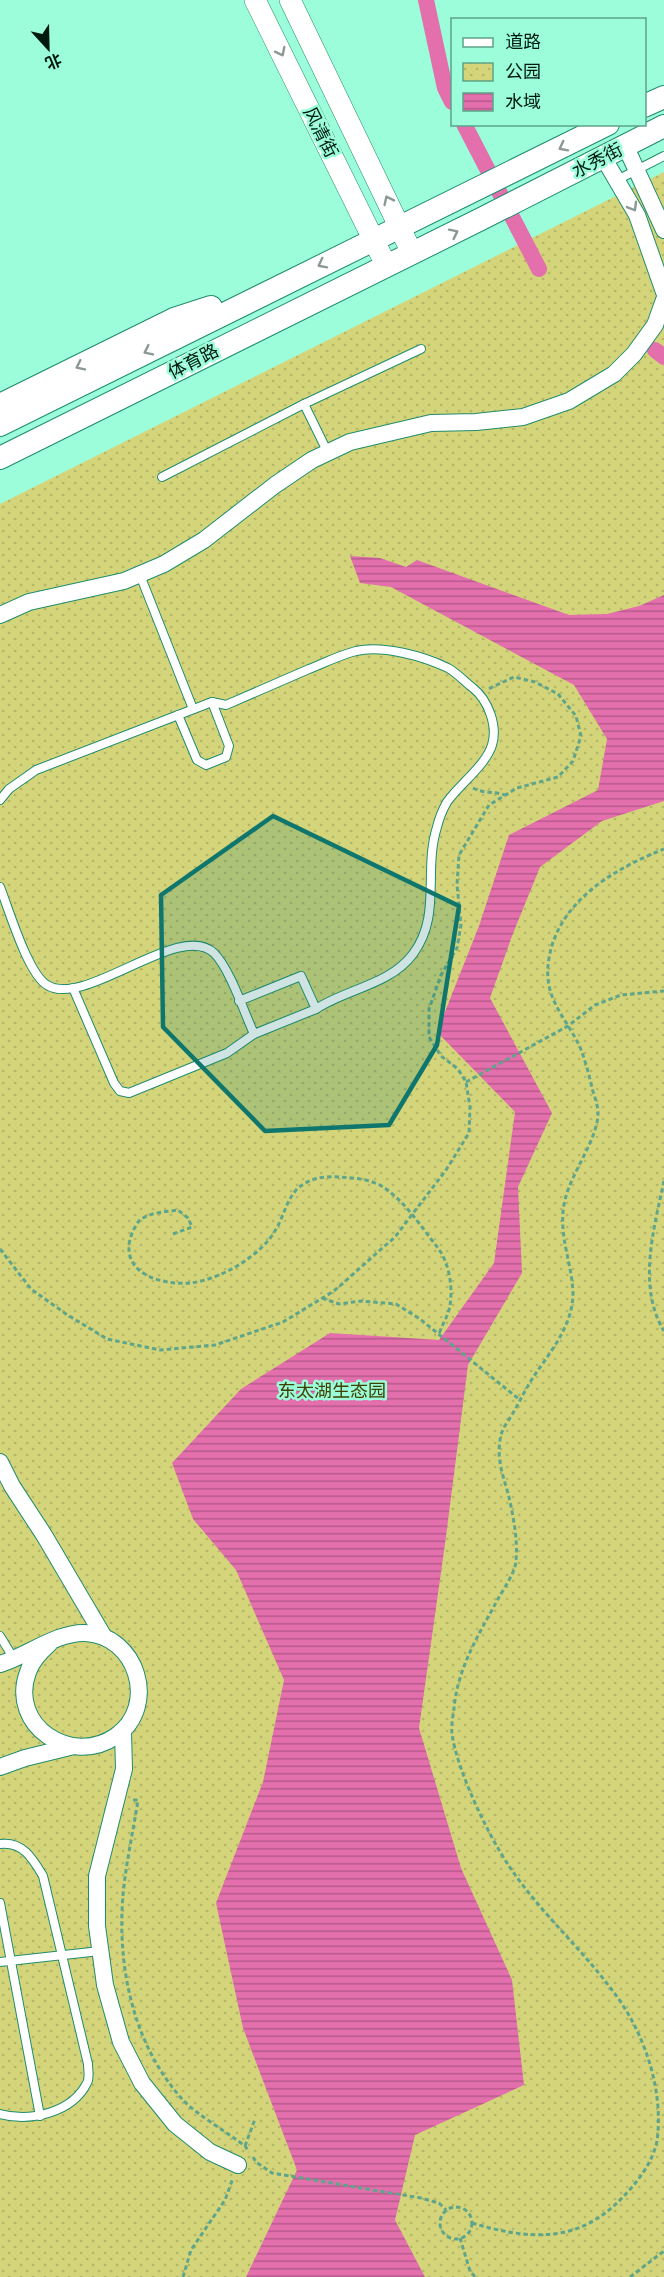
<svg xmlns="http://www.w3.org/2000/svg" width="664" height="2277" font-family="'PT Sans','Noto Sans SC',sans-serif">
<defs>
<pattern id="park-dots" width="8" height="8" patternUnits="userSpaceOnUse" patternTransform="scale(1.5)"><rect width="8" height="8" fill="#d4d57a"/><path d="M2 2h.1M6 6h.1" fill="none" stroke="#b4b668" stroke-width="1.8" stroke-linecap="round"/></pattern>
<pattern id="water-rules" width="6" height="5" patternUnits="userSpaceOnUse" patternTransform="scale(1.5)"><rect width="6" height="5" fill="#e36fad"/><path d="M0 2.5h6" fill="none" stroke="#b65a8b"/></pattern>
</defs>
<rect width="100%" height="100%" fill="#9bfdd9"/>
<polygon fill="url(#park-dots)" points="664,172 664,2277 0,2277 0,504"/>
<polygon fill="url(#water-rules)" points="350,556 380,558 406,567 417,560 569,615 607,614 639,606 664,595 664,801 602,821 540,867 512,936 490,998 552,1113 518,1187 522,1273 468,1365 445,1544 419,1728 461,1868 512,1980 524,2085 415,2135 395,2220 425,2277 246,2277 297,2170 243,2028 216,1903 263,1782 284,1680 236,1570 193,1519 172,1463 241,1389 330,1333 439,1340 494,1263 515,1112 437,1032 479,926 509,835 598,790 607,739 574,685 391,587 360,583"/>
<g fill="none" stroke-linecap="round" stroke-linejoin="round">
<g stroke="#e36fad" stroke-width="16">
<polyline points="426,0 445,88 452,102"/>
<polyline points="464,124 539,269"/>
<polyline points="655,350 664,357"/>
</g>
<g stroke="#218c6d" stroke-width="10">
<g id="service">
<polyline points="617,180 664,156"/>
<polyline points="304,404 328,453"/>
<polyline points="162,477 304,404 421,349"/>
<polyline points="140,575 193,709"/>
<polyline points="178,715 197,760 206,765 226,757 229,746 212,702"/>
<path d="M0,800L9,789L36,770L212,702L226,705C254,693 281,681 309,669C324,663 340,655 356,651C383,645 423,656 448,668C457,673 465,682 473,688C488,700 498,726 492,745C486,765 459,785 447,802C443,809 439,819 437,827C423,871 442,915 413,954C390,985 346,989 316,1009"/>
<path d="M0,887C9,910 28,974 47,985C85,1009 180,920 214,953C230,969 244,1012 254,1034L316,1009L301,976L239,1001"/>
<polyline points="73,988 114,1083 120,1091 129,1093 227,1053 254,1034"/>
<polyline points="0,1636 14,1659"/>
<path d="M0,1844C23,1841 33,1859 43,1876L88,2064C88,2070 90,2078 87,2083C72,2113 30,2122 0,2114"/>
<polyline points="0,1903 40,2116"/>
<polyline points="0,1962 100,1951"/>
</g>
</g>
<g stroke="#218c6d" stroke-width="18">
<g id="minor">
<polyline points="625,145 664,230"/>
<polyline points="603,157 637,215 664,292"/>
<polyline points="0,615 29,602 124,581 164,564 204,540 275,485 312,460 350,442 431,423 476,422 523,417 569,401 614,374 634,354 655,325 664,300"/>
<polyline points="0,1462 12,1486 44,1535 104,1637"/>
<path d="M0,1664C27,1656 57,1632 85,1633C137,1635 159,1706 116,1736C72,1767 8,1726 28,1672C32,1660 40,1652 49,1644"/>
<polyline points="123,1732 124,1769 97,1876 97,1926 105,1985 121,2042 142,2083 175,2124 210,2152 238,2165"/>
<polyline points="0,1767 25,1758 70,1747"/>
</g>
</g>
<g stroke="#218c6d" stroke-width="22">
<g id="tertiary">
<polyline points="255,0 386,265"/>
<polyline points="290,0 412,253"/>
</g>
</g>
<g stroke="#218c6d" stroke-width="24">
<g id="secondary">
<polyline points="644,106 664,97"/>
<polyline points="0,405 174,319 211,307"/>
<path d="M0,425C202,323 406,226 608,124"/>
<polyline points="0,458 483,218 664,126"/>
</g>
</g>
<g stroke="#5fa58b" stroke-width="3" stroke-dasharray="4.5 3" stroke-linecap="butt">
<path d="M473,788C484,794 494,791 505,795"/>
<polyline points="466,1082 568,1026 595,1005 621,995 664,991"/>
<path d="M664,1181C654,1228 637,1287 664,1331"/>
<path d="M173,1234L192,1227L188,1218L178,1210C166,1212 149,1212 139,1221C134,1227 129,1239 129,1246C127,1276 165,1285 190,1283C219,1280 262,1256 276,1229C284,1216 286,1201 297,1189C309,1178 324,1176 339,1177C354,1178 371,1179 383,1187C405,1201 422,1228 438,1248C449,1263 453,1286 450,1305C449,1314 442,1325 439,1334"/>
<polyline points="0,1249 31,1289 66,1314 107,1339 160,1350 215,1345 283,1322 334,1291 395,1237 446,1170 469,1133 470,1107 466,1082 458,1069 441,1056 429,1037 429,1009 441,975 457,948 461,925 457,885 459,855 489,805 517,788 558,777 573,761 581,736 576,716 558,694 535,682 514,677 488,689"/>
<polyline points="322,1298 339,1304 361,1301 396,1304 420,1319 520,1400"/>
<path d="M133,1800H138C133,1832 126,1863 123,1895C117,1967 133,2045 183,2100C196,2114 228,2133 245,2146L249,2152"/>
<polyline points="245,2146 255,2119"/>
<polyline points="253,2157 256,2162 272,2173 421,2198 439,2203 446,2210"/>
<circle cx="456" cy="2223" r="16"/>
<path d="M472,2223C529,2240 578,2244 622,2198C637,2183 653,2162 657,2141C664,2089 644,2031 612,1990C580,1947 539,1911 509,1866C488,1835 457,1770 452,1734C451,1726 453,1716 454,1708C458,1667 479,1634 498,1599C504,1588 515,1573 516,1561C518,1539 513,1514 508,1493C502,1473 496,1456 501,1435C503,1427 509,1420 513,1413C520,1401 526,1388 534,1376C551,1351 573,1325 573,1293C572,1262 557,1233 565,1200C571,1173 598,1139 598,1113C598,1105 594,1095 592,1088C589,1074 585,1060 580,1047C573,1032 562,1018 555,1003C547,987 546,971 550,953C562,899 616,868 664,849"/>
<polyline points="460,2238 470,2271 475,2277"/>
<polyline points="183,2277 191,2250 225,2200 233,2178"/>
<polyline points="630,2277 664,2251"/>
</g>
<use href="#service" stroke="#fff" stroke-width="8"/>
<use href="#minor" stroke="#fff" stroke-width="16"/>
<use href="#tertiary" stroke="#fff" stroke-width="21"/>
<use href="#secondary" stroke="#fff" stroke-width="22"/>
</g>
<defs><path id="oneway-chevron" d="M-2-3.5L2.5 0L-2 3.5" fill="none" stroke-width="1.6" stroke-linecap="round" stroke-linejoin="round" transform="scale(1.5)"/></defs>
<g stroke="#8c9893">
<use href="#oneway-chevron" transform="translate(281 52) rotate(63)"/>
<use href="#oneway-chevron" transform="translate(563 147) rotate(153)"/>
<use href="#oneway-chevron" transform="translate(388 200) rotate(-116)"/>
<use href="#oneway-chevron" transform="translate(633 207) rotate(60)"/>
<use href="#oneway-chevron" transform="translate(454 233) rotate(-26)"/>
<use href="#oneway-chevron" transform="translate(322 264) rotate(153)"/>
<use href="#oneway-chevron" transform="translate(148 351) rotate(154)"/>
<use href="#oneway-chevron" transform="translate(80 366) rotate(154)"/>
</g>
<path fill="#0f766e" fill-opacity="0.2" stroke="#0f766e" stroke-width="4.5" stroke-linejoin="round" d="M273,816L459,906L437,1045L389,1125L265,1131L163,1027L161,895Z"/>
<g text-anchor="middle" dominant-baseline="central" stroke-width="5" stroke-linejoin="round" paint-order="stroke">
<g font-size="18" fill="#00190f" stroke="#9bfdd9">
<text transform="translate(321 132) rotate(63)">风清街</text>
<text transform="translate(597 160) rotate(-27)">水秀街</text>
<text transform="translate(193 361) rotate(-27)">体育路</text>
</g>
<g font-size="18" fill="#414003" stroke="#9bfdd9">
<text x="332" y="1390">东太湖生态园</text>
</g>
</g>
<rect x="451" y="18" width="195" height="108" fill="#9bfdd9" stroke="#5da288" stroke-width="1.5"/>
<rect x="463" y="38" width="30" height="9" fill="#ffffff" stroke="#5da288" stroke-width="1.5"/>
<text x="505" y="48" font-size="18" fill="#00190f">道路</text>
<rect x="463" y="63" width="30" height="18" fill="url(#park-dots)" stroke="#5da288" stroke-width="1.5"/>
<text x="505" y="78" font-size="18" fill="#00190f">公园</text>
<rect x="463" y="93" width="30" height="18" fill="url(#water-rules)" stroke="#5da288" stroke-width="1.5"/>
<text x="505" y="108" font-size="18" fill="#00190f">水域</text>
<g transform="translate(48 48) rotate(158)" stroke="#9bfdd9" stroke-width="4.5" paint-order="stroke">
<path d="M0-4.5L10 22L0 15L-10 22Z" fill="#00190f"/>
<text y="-9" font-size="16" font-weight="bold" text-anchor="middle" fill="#00190f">北</text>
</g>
</svg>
